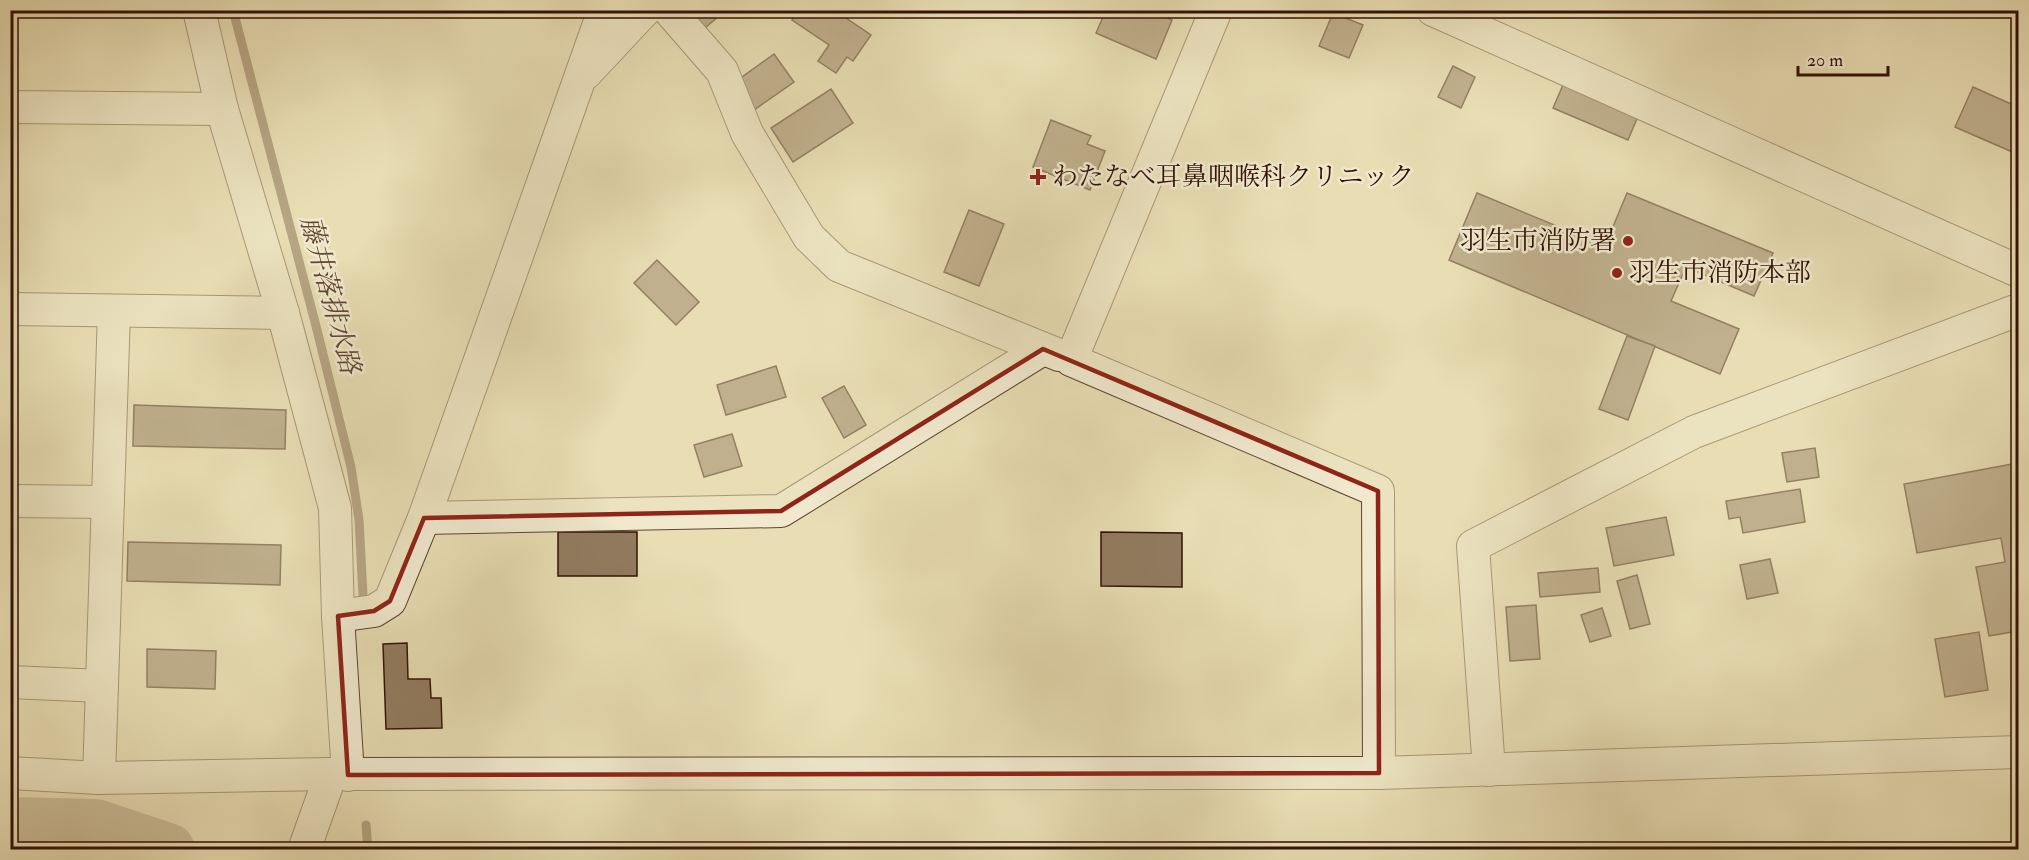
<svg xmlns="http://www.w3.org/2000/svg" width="2029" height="860" font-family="'IM FELL Double Pica','Noto Serif JP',serif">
<rect width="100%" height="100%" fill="#e8ddb3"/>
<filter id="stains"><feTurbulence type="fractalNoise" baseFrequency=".00333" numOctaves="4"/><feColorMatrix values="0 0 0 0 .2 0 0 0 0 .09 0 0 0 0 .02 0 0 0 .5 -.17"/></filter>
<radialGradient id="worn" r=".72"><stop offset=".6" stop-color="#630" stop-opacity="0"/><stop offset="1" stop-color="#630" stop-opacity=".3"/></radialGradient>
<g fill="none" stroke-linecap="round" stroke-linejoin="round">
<g stroke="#7a624a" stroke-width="9">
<polyline points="233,10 316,326 351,467 359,520 363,595"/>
<polyline points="366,825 368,850"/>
</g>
<polyline stroke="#aa9878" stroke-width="54" points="10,824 96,826 168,850"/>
</g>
<g fill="#917b5f" stroke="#321104" stroke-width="1.5">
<polygon points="689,10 725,10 725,11 705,28"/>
<polygon points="799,10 834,10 871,35 853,61 847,57 836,73 818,61 829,45 792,20"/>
<polygon points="1106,10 1150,10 1172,20 1156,59 1096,33"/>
<polygon points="1333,13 1363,25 1349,58 1319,46"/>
<polygon points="774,54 794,82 754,110 735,82"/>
<polygon points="1453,66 1475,77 1461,108 1438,97"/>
<polygon points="1566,78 1641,109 1628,140 1553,108"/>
<polygon points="1973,87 2018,107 2017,154 1955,127"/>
<polygon points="831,89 853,123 793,162 771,128"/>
<polygon points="1051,120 1091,136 1087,144 1105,151 1090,190 1033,167"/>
<polygon points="1477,193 1605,246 1627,193 1773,253 1754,296 1686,267 1671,301 1739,329 1720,374 1449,260"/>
<polygon points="969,210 1004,224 979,286 944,272"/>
<polygon points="657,260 699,302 676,325 634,283"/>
<polygon points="1627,336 1655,346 1628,420 1599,409"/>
<polygon points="776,366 786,397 726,415 717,385"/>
<polygon points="844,386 866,425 844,438 822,398"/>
<polygon points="134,405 286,410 285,449 133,446"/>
<polygon points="732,434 742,466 704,477 694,445"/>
<polygon points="1815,448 1819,477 1787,482 1782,453"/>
<polygon points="2018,463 2018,631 1989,636 1976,567 2005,562 2001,538 1917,553 1904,484"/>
<polygon points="1800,489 1805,522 1743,533 1740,517 1729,519 1726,501"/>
<polygon points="1666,517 1674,555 1614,566 1606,528"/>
<rect x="558" y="532" width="79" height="44"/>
<polygon points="1101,532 1182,533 1182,587 1101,586"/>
<polygon points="128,542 281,545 280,585 127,581"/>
<polygon points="1770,559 1778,593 1747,599 1740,565"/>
<polygon points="1598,568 1600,592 1540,597 1538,573"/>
<polygon points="1637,575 1650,624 1630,629 1617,581"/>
<polygon points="1536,605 1540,659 1510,661 1506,607"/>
<polygon points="1602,608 1611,636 1590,642 1581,615"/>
<polygon points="1979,632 1988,690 1945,697 1935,639"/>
<polygon points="407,643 408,679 430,679 431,698 441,698 442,728 386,729 383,644"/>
<polygon points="147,649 216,651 215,689 147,687"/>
</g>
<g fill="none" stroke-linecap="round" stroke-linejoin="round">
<g stroke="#604430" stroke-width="34">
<g id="minor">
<polyline points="199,10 222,109 283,313 335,508 338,616 348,775"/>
<polyline points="669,10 722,71 747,133 809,237 839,266 1059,355"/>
<polyline points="1216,10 1071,360 1378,491 1379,773"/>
<polyline points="1433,10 2018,271"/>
<polyline points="586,73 645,10"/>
<polyline points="10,107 222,109"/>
<polyline points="10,309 283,313"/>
<polyline points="10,501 108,502"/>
<polyline points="424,518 781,511 1043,349"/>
<polyline points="338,616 374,611 390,601 424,518 604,10"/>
<polyline points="10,682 102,686"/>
<polyline points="1489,770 1473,546 1694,432 2018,310"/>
<polyline points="10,773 99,778 331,774 1379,773 2018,752"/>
<polyline points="99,778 114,311"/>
<polyline points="304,850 331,774"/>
</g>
</g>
<use href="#minor" stroke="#f0e9ce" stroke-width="32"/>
</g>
<path d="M0 0H2029V860H0ZM1043,349L1378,491L1379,773L348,775L338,616L374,611L390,601L424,518L781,511Z" fill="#e8ddb3" fill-opacity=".55" fill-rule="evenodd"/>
<path fill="none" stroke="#8f2418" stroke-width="4.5" stroke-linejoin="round" d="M1043,349L1378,491L1379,773L348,775L338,616L374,611L390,601L424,518L781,511Z"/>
<g fill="#8f2418" stroke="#f0e9ce" stroke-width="2">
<path d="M1035 168h6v6h6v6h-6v6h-6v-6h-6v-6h6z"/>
<circle cx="1628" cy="241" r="6"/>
<circle cx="1617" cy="273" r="6"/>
</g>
<g text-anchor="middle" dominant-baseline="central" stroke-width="5" stroke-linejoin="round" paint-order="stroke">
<g font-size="26" fill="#321104" stroke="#f0e9ce" text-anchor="start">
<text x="1052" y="177">わたなべ耳鼻咽喉科クリニック</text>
<text x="1616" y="241" text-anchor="end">羽生市消防署</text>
<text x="1629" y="273">羽生市消防本部</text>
</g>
<g font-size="27" font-style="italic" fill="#624732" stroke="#f0e9ce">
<text transform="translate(330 295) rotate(75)">藤井落排水路</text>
</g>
</g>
<rect width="2029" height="860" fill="none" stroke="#e8ddb3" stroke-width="36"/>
<rect x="12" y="12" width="2005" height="836" fill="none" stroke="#321104" stroke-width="3"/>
<rect x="18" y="18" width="1993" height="824" fill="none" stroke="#321104" stroke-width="1.5"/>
<path d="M1798 66v9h90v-9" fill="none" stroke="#321104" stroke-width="3"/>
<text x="1807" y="66" font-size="18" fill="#321104" stroke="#f0e9ce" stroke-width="4.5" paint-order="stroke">20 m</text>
<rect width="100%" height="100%" filter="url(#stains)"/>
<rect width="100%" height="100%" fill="url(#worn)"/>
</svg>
